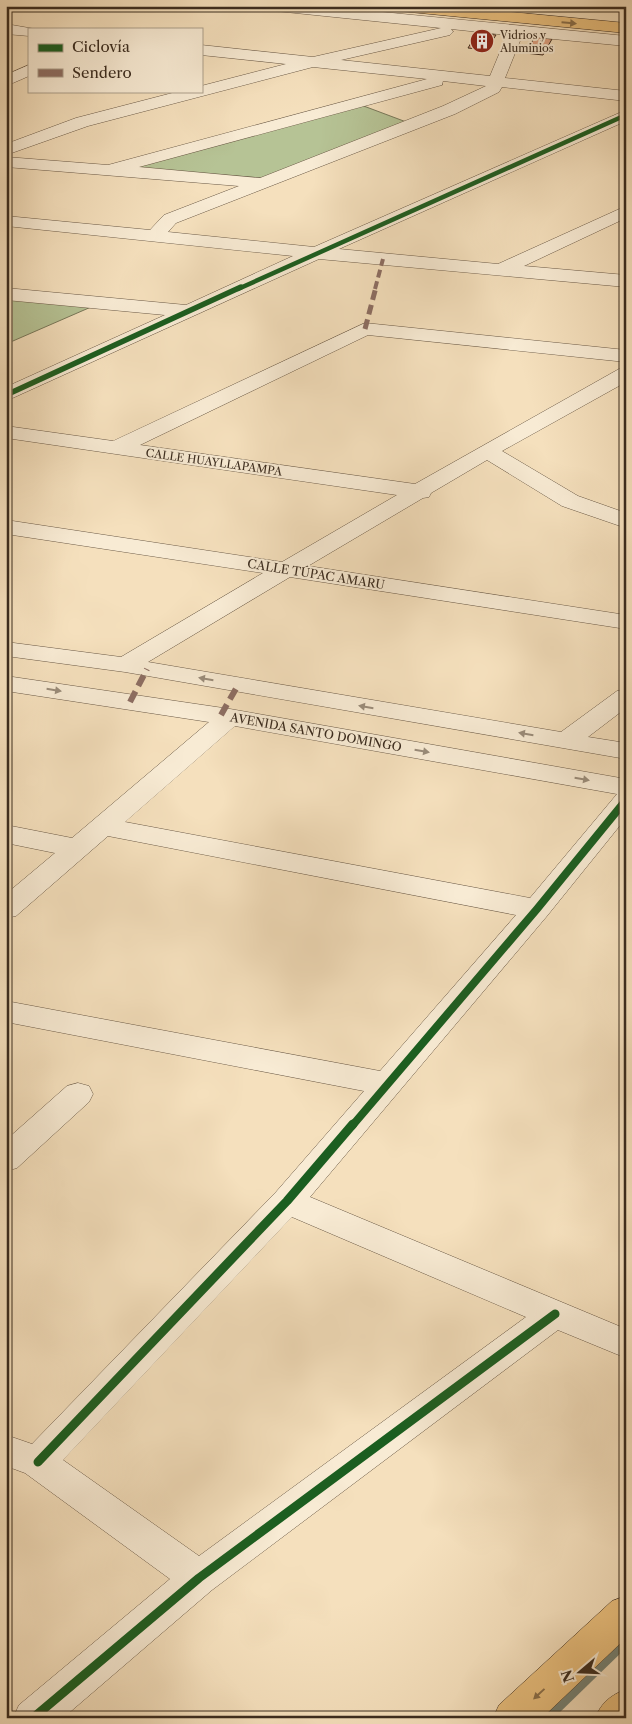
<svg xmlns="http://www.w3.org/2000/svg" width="632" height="1724" font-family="'Libre Caslon Text',serif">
<rect width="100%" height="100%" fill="#f5e0bd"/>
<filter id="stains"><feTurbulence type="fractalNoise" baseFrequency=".004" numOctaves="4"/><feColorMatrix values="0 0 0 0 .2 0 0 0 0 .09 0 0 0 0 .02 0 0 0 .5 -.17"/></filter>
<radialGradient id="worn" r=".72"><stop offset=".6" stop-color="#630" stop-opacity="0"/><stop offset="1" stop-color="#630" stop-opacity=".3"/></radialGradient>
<g fill="#b6c395" stroke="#78785a">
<polygon points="361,105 409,123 262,178 127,168"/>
<polygon points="6,299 91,307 6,344"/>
</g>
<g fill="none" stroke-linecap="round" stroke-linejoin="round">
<polygon fill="#758377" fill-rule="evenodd" points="626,1634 626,1648 554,1718 539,1718 541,1714 622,1636"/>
</g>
<g fill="#e1a282" stroke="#3b2c1f">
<polygon points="477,33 496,35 486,50 468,48"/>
<polygon points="535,37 552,39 543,55 525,53"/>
</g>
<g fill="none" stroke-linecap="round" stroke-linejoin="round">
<g stroke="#6a5946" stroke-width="1">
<g id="minor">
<polygon points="6,6 16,6 11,11 6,12"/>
<path d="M269,6H321L626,36V46L522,36L505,78L626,91V101L502,87L499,92L455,114L176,223L168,232L314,247L626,110V121L339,249L498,264L626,206V218L524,266L626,275V287L319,259L6,401V387L165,315L6,300V288L186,305L293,256L6,226V216L150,230L164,215L239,186L6,167V157L108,165L427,79L313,67L88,126L6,155V144L76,118L180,91H201V86L286,64L201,55V45L313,57L441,28L276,11L271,9ZM451,29L507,35L490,76L341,60L450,35L453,32ZM443,81L486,86L443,106L260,178L139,167L442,85Z"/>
<polygon points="6,24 35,29 29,29 29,36 6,34"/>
<polygon points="29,65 29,76 6,86 6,75"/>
<polygon points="365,323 626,350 626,362 368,335 140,445 415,484 619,369 626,367 626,382 502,451 578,496 626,513 626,528 562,506 487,460 431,493 429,497 423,498 308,566 626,615 626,629 290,577 148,662 561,732 617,691 626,689 626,708 588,737 626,743 626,759 125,672 6,656 6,642 121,657 263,573 6,534 6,520 282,562 397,495 6,438 6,426 113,441"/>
<path d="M6,676L230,709L626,779V818L547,916L310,1197L626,1329V1358L558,1330L212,1590L63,1718H13L19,1705L170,1579L25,1473L6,1466V1435L32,1444L276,1192L364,1091L6,1022V1001L380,1071L516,915L108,836L16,916L6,918V894L55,853L6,843V825L72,838L209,722L6,691ZM235,726L617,794L530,898L125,822ZM292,1217L526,1317L199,1556L63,1460Z"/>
<polygon points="78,1083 89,1086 93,1094 89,1102 17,1168 6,1171 6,1140 67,1086"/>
</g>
</g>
<g stroke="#3b2c1f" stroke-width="1">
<g id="major">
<polygon points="392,6 449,6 626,23 626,33 399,11 394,9"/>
<polygon points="604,6 626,6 626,13 606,9"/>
<polygon points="626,1596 626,1638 542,1718 493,1718 499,1705 612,1601"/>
<path d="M626,1689V1718H595C602,1702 610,1696 626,1689Z"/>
</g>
</g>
<use href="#minor" fill="#f8ebd4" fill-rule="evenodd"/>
<use href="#major" fill="#eac07e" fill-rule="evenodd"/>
<polyline stroke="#8d6e63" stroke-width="4" stroke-dasharray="8 4" stroke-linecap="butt" points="375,289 383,259"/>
<polyline stroke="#8d6e63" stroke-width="5" stroke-dasharray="10 5" stroke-linecap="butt" points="365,329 376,287"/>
<g stroke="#8d6e63" stroke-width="6" stroke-dasharray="12 6" stroke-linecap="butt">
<polyline points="130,702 147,669"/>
<polyline points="221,715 238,685"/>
</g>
<g stroke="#f8ebd4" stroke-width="6">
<polyline id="cycleway-far3" points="238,289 626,115"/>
</g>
<g stroke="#f8ebd4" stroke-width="8">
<polyline id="cycleway-far2" points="6,395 241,287"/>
</g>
<g stroke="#f8ebd4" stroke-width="11">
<polyline id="cycleway-far1" points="352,1126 537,909 626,800"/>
</g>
<g stroke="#f8ebd4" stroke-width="12">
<g id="cycleway">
<polyline points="38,1462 287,1201 353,1124"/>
<polyline points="33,1718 199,1578 555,1314"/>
</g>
</g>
<use href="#cycleway-far3" stroke="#1b5e20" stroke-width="4.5"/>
<use href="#cycleway-far2" stroke="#1b5e20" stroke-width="5.5"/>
<use href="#cycleway-far1" stroke="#1b5e20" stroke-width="8"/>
<use href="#cycleway" stroke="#1b5e20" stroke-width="9"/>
</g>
<defs><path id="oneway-solid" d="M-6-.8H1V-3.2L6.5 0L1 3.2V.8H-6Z" transform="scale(1.25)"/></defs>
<g fill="#8a6f4a">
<use href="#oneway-solid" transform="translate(569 23) rotate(5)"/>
<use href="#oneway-solid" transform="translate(539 1694) rotate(137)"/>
</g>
<g fill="#9a8c7a">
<use href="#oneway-solid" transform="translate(206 679) rotate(-170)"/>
<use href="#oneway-solid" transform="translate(54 690) rotate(9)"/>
<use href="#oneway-solid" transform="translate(366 707) rotate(-170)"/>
<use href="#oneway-solid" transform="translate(526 734) rotate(-170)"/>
<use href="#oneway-solid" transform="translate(422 751) rotate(10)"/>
<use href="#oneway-solid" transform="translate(582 779) rotate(10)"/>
</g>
<defs>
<g id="building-disc" transform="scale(1.25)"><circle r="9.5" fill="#8f2418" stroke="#f8ebd4"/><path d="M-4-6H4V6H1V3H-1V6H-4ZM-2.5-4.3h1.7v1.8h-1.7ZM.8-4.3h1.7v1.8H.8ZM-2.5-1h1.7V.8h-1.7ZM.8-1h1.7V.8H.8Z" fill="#fff"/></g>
</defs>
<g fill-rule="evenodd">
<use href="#building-disc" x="482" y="41"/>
</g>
<g text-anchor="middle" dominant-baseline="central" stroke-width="4" stroke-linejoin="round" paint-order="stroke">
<g font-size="11" fill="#3b2c1f" stroke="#f8ebd4" text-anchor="start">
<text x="500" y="35">Vidrios y<tspan x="500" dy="13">Aluminios</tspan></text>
</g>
<g font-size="11" fill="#3b2c1f" stroke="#f8ebd4">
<text transform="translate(214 462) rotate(8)">CALLE HUAYLLAPAMPA</text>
</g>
<g font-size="12" fill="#3b2c1f" stroke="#f8ebd4">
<text transform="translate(316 574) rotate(9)">CALLE TÚPAC AMARU</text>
<text transform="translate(316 732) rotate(10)">AVENIDA SANTO DOMINGO</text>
</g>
</g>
<rect width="632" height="1724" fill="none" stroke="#f5e0bd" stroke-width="25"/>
<rect x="8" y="8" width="617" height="1709" fill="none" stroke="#3b2c1f" stroke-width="2.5"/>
<rect x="12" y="12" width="607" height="1699" fill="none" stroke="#3b2c1f"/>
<rect x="28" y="28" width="175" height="65" fill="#f8ebd4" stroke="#ac9f8c"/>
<rect x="38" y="44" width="25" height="8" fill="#1b5e20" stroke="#ac9f8c"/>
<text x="72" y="52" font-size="15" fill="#3b2c1f">Ciclovía</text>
<rect x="38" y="69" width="25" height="8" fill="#8d6e63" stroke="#ac9f8c"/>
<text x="72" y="78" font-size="15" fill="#3b2c1f">Sendero</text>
<g transform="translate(580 1672) rotate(251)" stroke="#f8ebd4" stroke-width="4" paint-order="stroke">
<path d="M0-4L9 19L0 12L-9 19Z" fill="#3b2c1f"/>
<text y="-8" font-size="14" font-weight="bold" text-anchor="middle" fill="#3b2c1f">N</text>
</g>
<rect width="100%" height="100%" filter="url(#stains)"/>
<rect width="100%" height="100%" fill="url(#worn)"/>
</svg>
